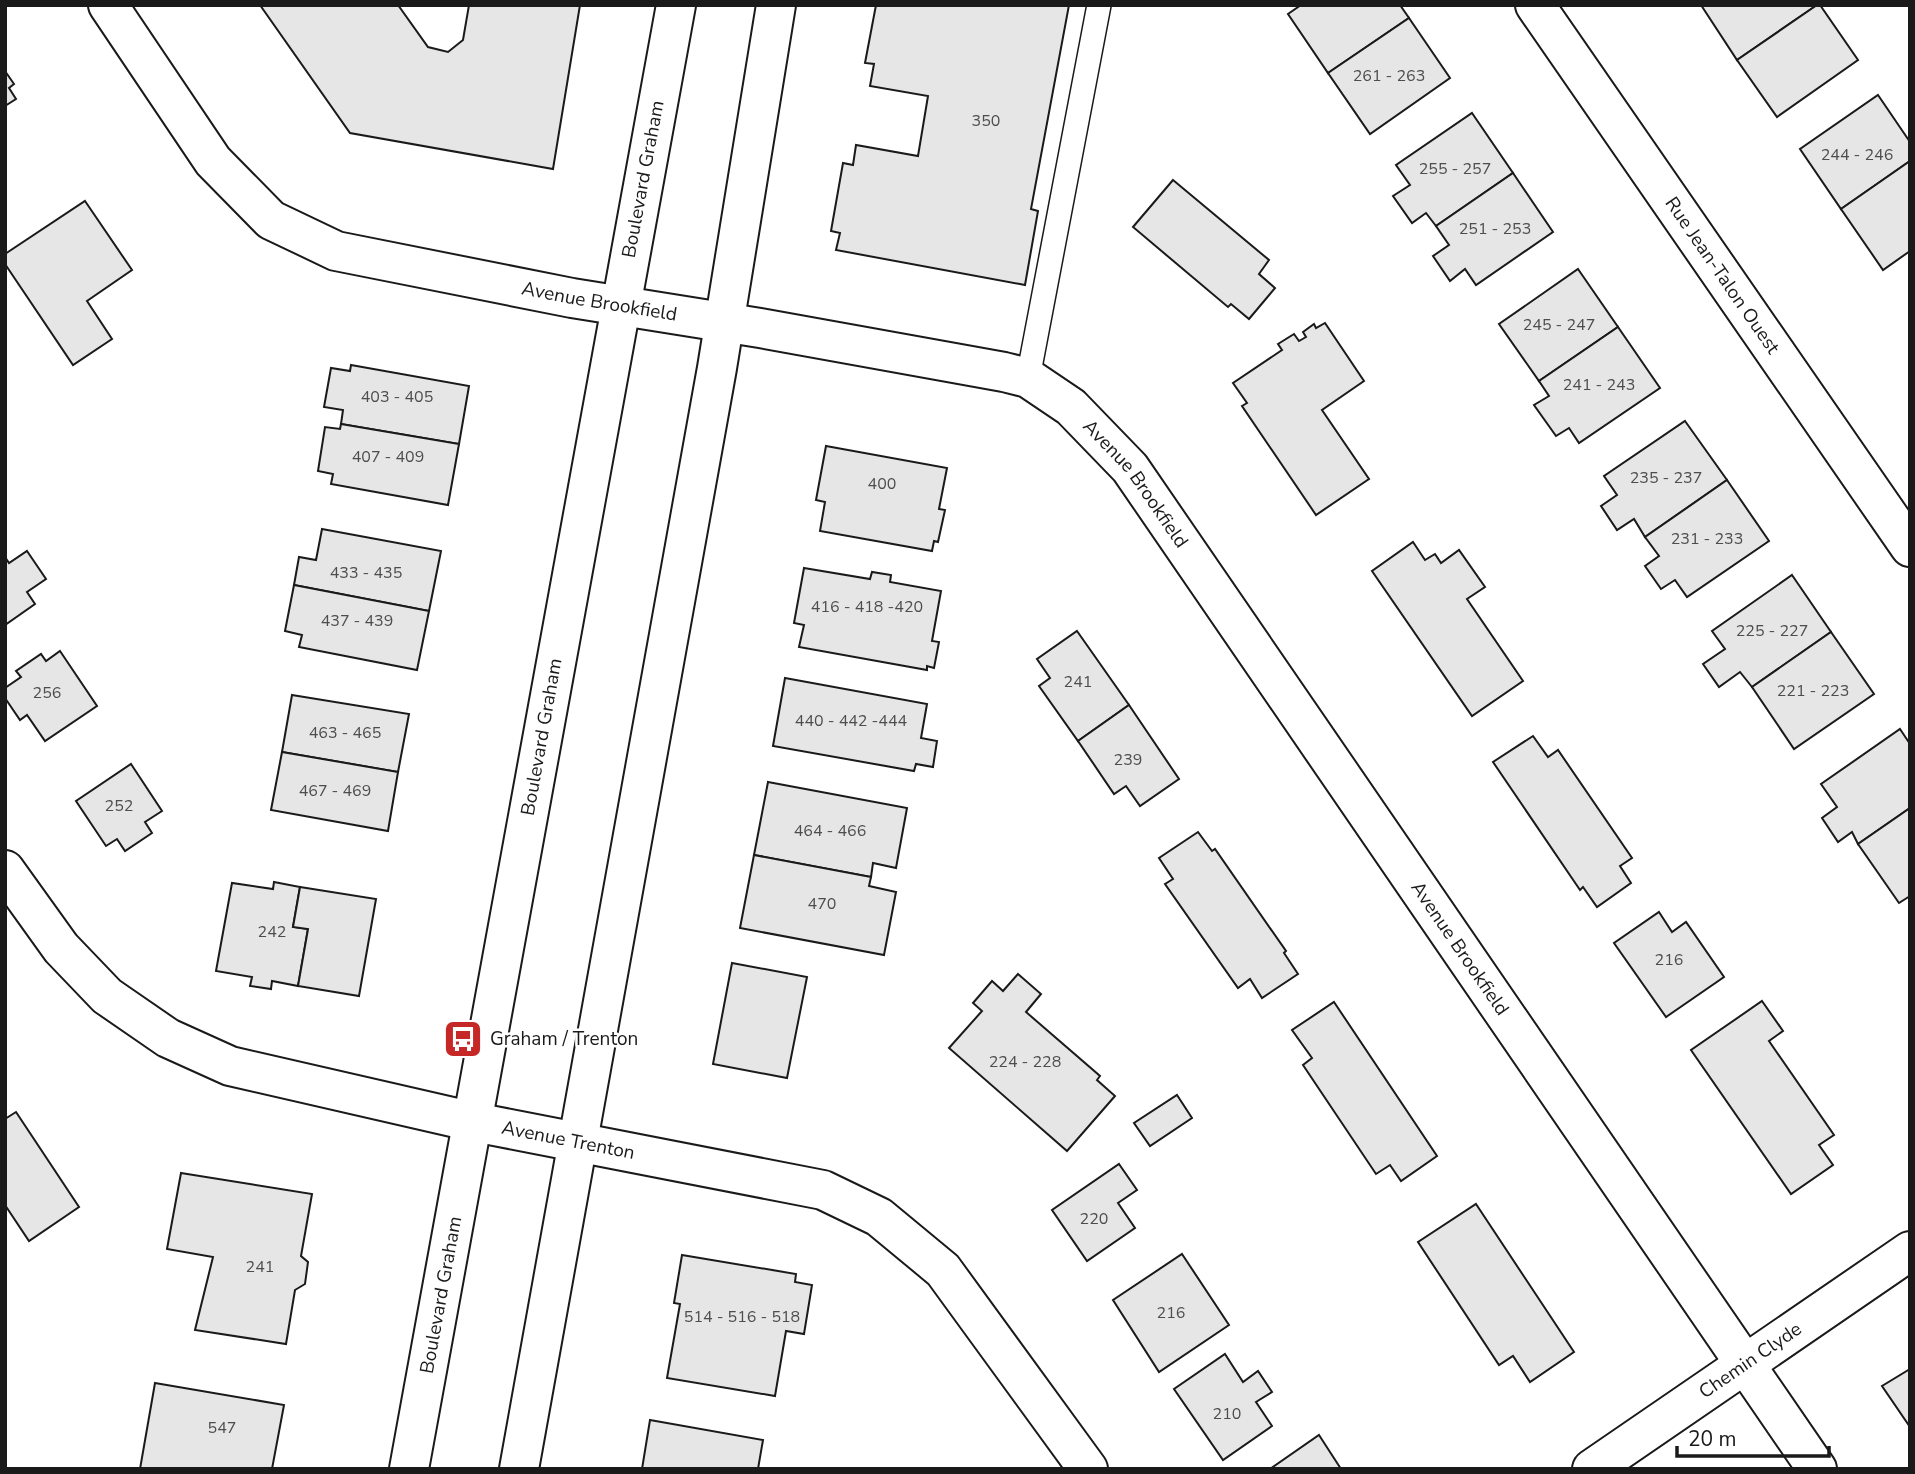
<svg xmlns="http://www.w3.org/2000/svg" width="1915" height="1474" font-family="'Nunito Sans',sans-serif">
<rect width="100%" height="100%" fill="#fff"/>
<g fill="#e6e6e6" stroke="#1a1a1a" stroke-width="2">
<polygon points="260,5 398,5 428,47 448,52 463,40 469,5 580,5 553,169 350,133"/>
<polygon points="876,5 1069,5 1031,209 1038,211 1025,285 836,250 840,233 831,231 843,163 853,165 856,145 918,156 928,96 870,86 874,64 865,63"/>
<polygon points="1301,5 1400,5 1409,18 1328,73 1288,14"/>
<polygon points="1701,5 1817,5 1737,60"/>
<polygon points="1817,5 1820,5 1858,60 1777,117 1737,60"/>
<polygon points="1409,18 1450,78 1370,134 1328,73"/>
<polygon points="5,71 14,84 9,88 16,99 5,106"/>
<polygon points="1878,95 1910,142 1910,161 1841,209 1800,149"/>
<polygon points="1472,113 1513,173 1436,226 1426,213 1412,223 1393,196 1410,185 1396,165"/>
<polygon points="1910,161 1910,251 1883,270 1841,209"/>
<polygon points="1513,173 1553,232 1476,285 1465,269 1450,281 1433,256 1449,245 1436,226"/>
<polygon points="1173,180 1269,260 1259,274 1275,288 1249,319 1231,304 1228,307 1133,227"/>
<polygon points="85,201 132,270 87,301 112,339 73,365 5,264 5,254"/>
<polygon points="1578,269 1618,327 1539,381 1499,324"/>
<polygon points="1325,323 1364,381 1322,410 1369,479 1316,515 1242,406 1247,403 1233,383 1282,350 1278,344 1294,334 1299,341 1306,337 1303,332 1314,324 1316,328"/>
<polygon points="1618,327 1660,388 1579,443 1569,428 1556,436 1534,405 1549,396 1539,381"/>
<polygon points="351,365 469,386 459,444 341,424 343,410 324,407 331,368 350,371"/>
<polygon points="1685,421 1727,480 1645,537 1634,519 1617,530 1601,506 1617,495 1604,476"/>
<polygon points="341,424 459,444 448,505 331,484 333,474 318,471 325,427 340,429"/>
<polygon points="826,446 947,468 939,509 945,510 938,542 934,541 932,551 820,531 825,502 816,500"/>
<polygon points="1727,480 1769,541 1687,597 1675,580 1661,589 1645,566 1659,556 1645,537"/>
<polygon points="322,529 441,551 429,611 294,585 299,557 316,560"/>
<polygon points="1413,542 1425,560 1435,554 1441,563 1459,550 1485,587 1467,599 1523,681 1472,716 1372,571"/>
<polygon points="27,551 46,579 27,592 35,604 5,625 5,557 9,563"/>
<polygon points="804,568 870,579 872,572 891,575 890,582 941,591 932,641 939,642 934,668 927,666 927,670 799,647 804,625 794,623"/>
<polygon points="1792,575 1831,632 1752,687 1740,672 1719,687 1703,664 1725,649 1712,631"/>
<polygon points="294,585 429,611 417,670 299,647 302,635 285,631"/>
<polygon points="1077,631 1129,705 1078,741 1039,686 1050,678 1037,659"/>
<polygon points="1831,632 1874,694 1794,749 1752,687"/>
<polygon points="60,651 97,706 45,741 27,715 20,720 5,698 5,688 21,677 16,671 41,654 46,661"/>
<polygon points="785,678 927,704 921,738 937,741 933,767 916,764 914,771 773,746"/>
<polygon points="292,695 409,714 398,772 282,752"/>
<polygon points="1129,705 1179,779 1140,806 1126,786 1114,794 1078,741"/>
<polygon points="1900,729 1910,744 1910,808 1858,844 1852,832 1838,842 1822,818 1837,807 1821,784"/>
<polygon points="1533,736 1548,757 1558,750 1632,858 1620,866 1631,883 1597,907 1583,887 1580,890 1493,762"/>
<polygon points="282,752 398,772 388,831 271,810"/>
<polygon points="131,764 162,811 145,822 152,833 125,851 117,839 106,846 76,801"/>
<polygon points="768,782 907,808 896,868 873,863 871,877 754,855"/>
<polygon points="1910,808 1910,896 1899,903 1858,844"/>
<polygon points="1198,832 1212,851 1215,849 1286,951 1284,953 1298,974 1262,998 1250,979 1238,988 1165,884 1173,879 1159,858"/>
<polygon points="754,855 871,877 869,886 896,892 884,955 740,928"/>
<polygon points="274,882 300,887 293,927 308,929 298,986 272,981 271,989 250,986 252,977 216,971 232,883 273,889"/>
<polygon points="300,887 376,899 359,996 298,986 308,929 293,927"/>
<polygon points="1659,912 1672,932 1686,922 1724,977 1666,1017 1614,943"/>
<polygon points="732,963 807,977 787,1078 713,1064"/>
<polygon points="1018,974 1041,994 1026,1012 1100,1076 1097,1080 1115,1096 1067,1151 949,1048 982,1011 973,1003 992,981 1003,991"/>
<polygon points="1762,1001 1783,1031 1769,1041 1834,1135 1819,1145 1833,1165 1791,1194 1691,1050"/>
<polygon points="1334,1002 1437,1156 1401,1181 1390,1165 1376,1174 1303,1065 1312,1058 1292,1030"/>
<polygon points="1177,1095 1192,1118 1150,1146 1134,1123"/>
<polygon points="16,1112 79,1207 29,1241 5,1205 5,1119"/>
<polygon points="1119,1164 1137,1190 1118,1203 1135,1228 1087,1261 1052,1210"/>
<polygon points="181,1173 312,1194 301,1256 308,1262 305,1284 295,1290 286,1344 195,1330 213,1257 167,1249"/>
<polygon points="1476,1204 1574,1352 1530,1382 1513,1356 1499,1365 1418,1242"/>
<polygon points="1182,1254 1229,1325 1159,1372 1113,1300"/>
<polygon points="682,1255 796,1274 795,1282 812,1285 804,1334 786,1331 775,1396 667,1378 680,1304 674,1303"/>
<polygon points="1225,1354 1243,1382 1258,1371 1272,1392 1256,1402 1272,1426 1223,1460 1174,1389"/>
<polygon points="1910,1369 1910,1427 1882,1386"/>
<polygon points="155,1383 284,1405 272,1469 140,1469"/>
<polygon points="650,1420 763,1440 758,1469 642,1469"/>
<polygon points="1319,1435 1341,1469 1270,1469"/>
</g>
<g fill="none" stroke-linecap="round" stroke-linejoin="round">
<g stroke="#1a1a1a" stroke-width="26">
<polyline id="service" points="1028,378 1099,5"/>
</g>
<g stroke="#1a1a1a" stroke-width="42">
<g id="minor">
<path id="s1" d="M108,5L213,161L271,220L336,251L572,298L760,328L1004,372L1028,378L1071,407L1130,468L1817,1469"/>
<path id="s2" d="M5,870L61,948L107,996L168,1038L230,1066L474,1122L823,1190L879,1217L943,1270L1088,1469"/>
</g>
</g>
<g stroke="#1a1a1a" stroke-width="42">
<g id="tertiary">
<path id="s3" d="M409,1469C500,981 583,492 676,5"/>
<polyline points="519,1469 717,368 776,5"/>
<path id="s4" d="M1592,1469L1910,1251"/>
</g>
</g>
<g stroke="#1a1a1a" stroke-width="42">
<g id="secondary">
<path id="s5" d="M1535,5L1910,547"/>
</g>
</g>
<use href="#service" stroke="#fff" stroke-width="23"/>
<use href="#minor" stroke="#fff" stroke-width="38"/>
<use href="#tertiary" stroke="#fff" stroke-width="38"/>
<use href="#secondary" stroke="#fff" stroke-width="38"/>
</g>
<defs>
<g id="bus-square" transform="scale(2.0125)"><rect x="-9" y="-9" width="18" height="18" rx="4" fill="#c62828" stroke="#fff"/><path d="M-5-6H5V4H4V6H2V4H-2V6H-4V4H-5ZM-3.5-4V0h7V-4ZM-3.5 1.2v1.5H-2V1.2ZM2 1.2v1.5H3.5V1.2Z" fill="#fff"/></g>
</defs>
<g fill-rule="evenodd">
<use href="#bus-square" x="463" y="1039"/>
</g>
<g text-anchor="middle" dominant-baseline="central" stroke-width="5" stroke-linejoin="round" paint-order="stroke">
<g font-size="16" fill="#4d4d4d">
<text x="1389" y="76">261 - 263</text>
<text x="986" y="121">350</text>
<text x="1857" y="155">244 - 246</text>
<text x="1455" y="169">255 - 257</text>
<text x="1495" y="229">251 - 253</text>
<text x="1559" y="325">245 - 247</text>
<text x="1599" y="385">241 - 243</text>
<text x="397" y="397">403 - 405</text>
<text x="388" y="457">407 - 409</text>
<text x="1666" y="478">235 - 237</text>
<text x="882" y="484">400</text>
<text x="1707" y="539">231 - 233</text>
<text x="366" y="573">433 - 435</text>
<text x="867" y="607">416 - 418 -420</text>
<text x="357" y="621">437 - 439</text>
<text x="1772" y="631">225 - 227</text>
<text x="1078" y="682">241</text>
<text x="1813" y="691">221 - 223</text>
<text x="47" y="693">256</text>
<text x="851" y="721">440 - 442 -444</text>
<text x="345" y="733">463 - 465</text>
<text x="1128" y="760">239</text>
<text x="335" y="791">467 - 469</text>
<text x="119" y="806">252</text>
<text x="830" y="831">464 - 466</text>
<text x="822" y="904">470</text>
<text x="272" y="932">242</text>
<text x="1669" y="960">216</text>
<text x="1025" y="1062">224 - 228</text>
<text x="1094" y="1219">220</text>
<text x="260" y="1267">241</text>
<text x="1171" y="1313">216</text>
<text x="742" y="1317">514 - 516 - 518</text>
<text x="1227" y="1414">210</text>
<text x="222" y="1428">547</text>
</g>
<g font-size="19" fill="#1a1a1a" stroke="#fff">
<text stroke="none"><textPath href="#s3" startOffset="1311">Boulevard Graham</textPath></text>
<text stroke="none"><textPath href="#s5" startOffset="329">Rue Jean-Talon Ouest</textPath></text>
<text stroke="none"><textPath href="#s1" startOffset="611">Avenue Brookfield</textPath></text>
<text stroke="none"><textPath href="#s1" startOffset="1199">Avenue Brookfield</textPath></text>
<text stroke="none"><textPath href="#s3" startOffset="744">Boulevard Graham</textPath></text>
<text stroke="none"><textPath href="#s1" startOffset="1766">Avenue Brookfield</textPath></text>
<text stroke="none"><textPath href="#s2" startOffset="651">Avenue Trenton</textPath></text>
<text stroke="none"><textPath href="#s3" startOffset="177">Boulevard Graham</textPath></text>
<text stroke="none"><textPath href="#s4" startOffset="192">Chemin Clyde</textPath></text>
</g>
<g font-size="19" fill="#1a1a1a" stroke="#fff" text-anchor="start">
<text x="490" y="1039">Graham / Trenton</text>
</g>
</g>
<rect width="1915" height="1474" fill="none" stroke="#1a1a1a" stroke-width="14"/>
<path d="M1677 1446v10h152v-10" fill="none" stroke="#1a1a1a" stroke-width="3.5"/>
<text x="1688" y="1446" font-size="21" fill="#1a1a1a" stroke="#ffffff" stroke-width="5" paint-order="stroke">20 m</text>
</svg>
